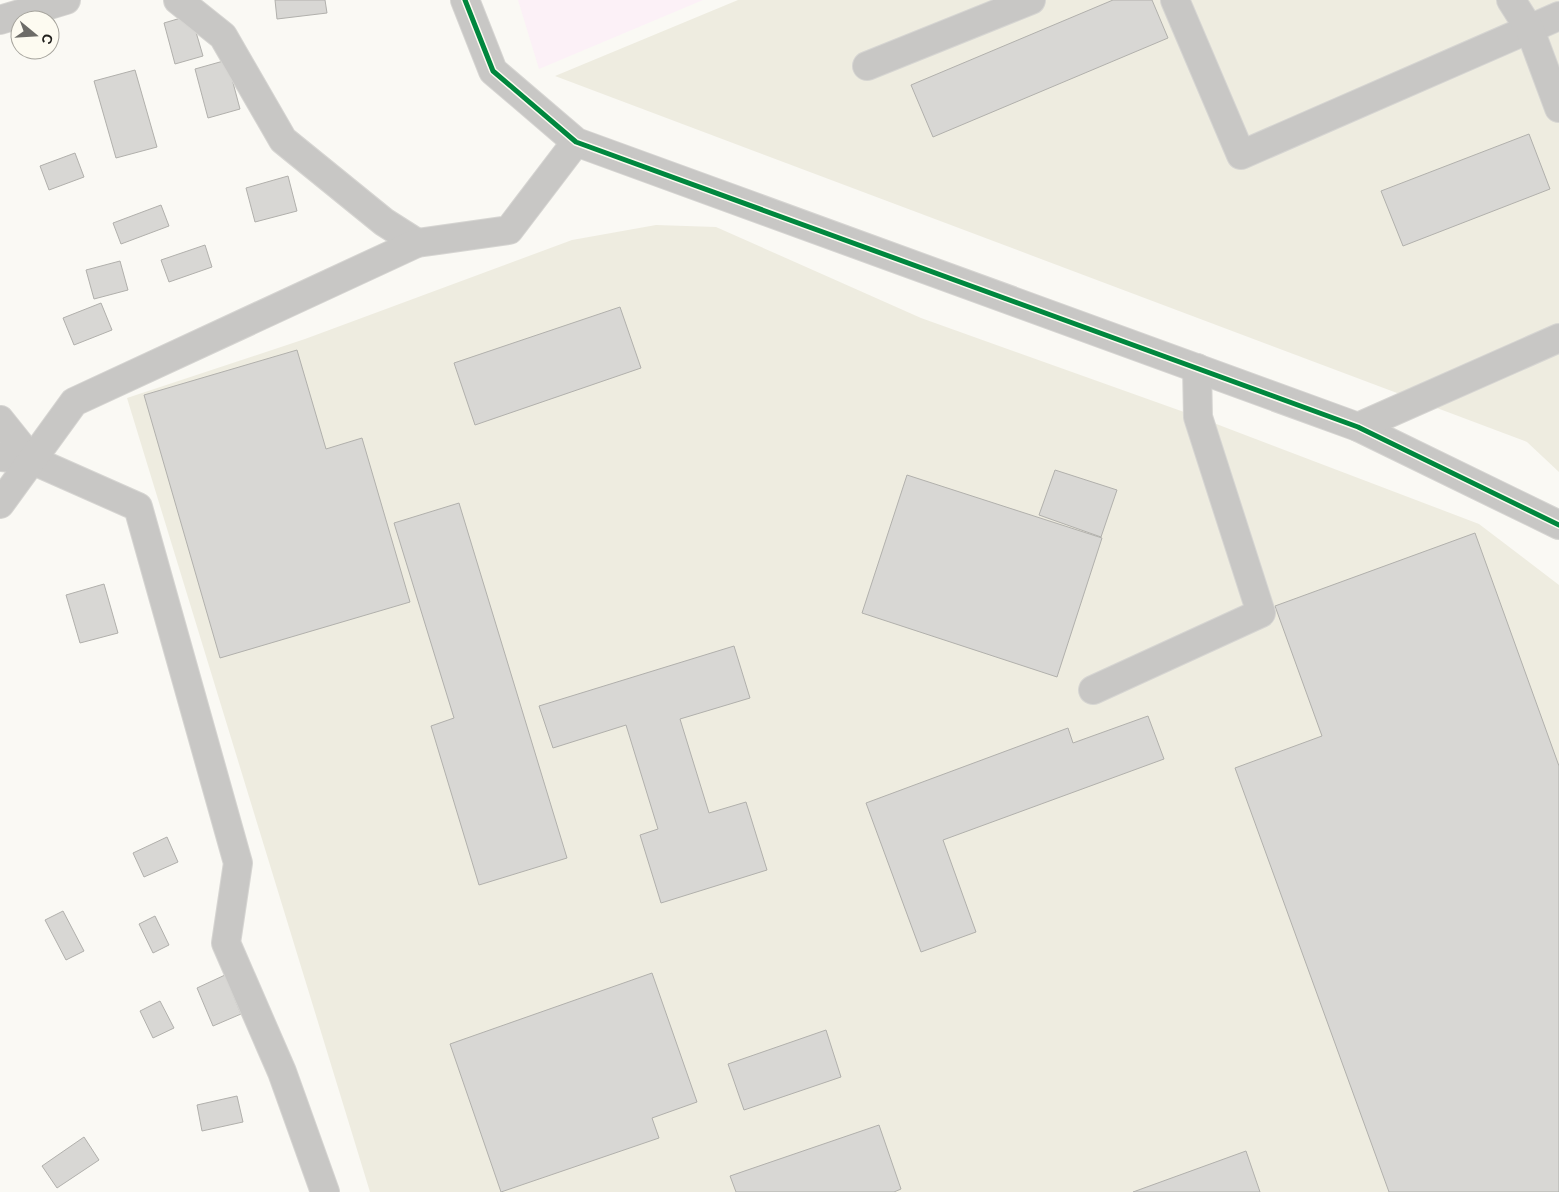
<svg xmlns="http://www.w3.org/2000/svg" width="1559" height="1192" font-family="Helvetica,sans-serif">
<rect width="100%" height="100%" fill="#faf9f4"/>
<polygon fill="#fcf1f7" points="518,0 703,0 539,69"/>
<g fill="#eeece0">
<polygon points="738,0 1559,0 1559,472 1527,442 555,76"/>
<polygon points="656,225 716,227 921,318 1198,417 1479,524 1559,585 1559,1192 370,1192 127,398 305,339 572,240"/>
</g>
<g fill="#d8d7d4" stroke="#b1b0ac">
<polygon points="275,0 325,0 327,13 277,19"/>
<polygon points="1113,0 1152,0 1168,38 933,137 911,85"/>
<polygon points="191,15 203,56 175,64 164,23"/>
<polygon points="227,60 240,109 208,118 195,69"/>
<polygon points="135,70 157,147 116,158 94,81"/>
<polygon points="1529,134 1550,189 1403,246 1381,191"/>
<polygon points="75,153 84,177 49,190 40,166"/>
<polygon points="288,176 297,211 255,222 246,188"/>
<polygon points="161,205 169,226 121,244 113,223"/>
<polygon points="205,245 212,267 169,282 161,260"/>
<polygon points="120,261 128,290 94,299 86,270"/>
<polygon points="101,303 112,330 74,345 63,318"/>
<polygon points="620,307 641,368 475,425 454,363"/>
<polygon points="297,350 326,449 362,438 410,602 220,658 144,395"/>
<polygon points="1055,470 1117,490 1101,537 1039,515"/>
<polygon points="907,475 1102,538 1057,677 862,613"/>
<polygon points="459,503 567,858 479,885 431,726 454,718 394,523"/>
<polygon points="1475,533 1559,766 1559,1192 1389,1192 1235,768 1322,736 1275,606"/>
<polygon points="104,584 118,633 80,643 66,595"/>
<polygon points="734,646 750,698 680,719 709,813 746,802 767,870 661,903 640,835 658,829 626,725 553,748 539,706"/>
<polygon points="1148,716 1164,759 943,840 976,932 921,952 866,803 1068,728 1073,743"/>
<polygon points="167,837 178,862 144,877 133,853"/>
<polygon points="63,911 84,951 66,960 45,920"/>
<polygon points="155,916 169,945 153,953 139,924"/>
<polygon points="652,973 697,1102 652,1118 659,1138 501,1192 450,1044"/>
<polygon points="225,975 241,1014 213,1026 197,988"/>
<polygon points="160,1001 174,1028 153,1038 140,1011"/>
<polygon points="826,1030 841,1077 744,1110 728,1064"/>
<polygon points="237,1096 243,1122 202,1131 197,1105"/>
<polygon points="879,1125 901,1189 894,1192 736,1192 730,1176"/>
<polygon points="84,1137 99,1160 57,1188 42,1166"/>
<polygon points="1246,1151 1260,1192 1133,1192"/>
</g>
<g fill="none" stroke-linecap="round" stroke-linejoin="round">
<g stroke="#d6d5d2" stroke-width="30">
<g id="minor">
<polyline points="178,0 223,36 283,140 384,222 417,243"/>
<polyline points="465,0 493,71 576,142 1358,427 1559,525"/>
<polyline points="1175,0 1241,155 1559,16"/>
<polyline points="1511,0 1530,30 1559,108"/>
<polyline points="0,20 66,0"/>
<polyline points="867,66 1031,0"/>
<polyline points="0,420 32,460 0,457"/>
<polyline points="1358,427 1559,338"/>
<polyline points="32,460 138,507 238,863 226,943 282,1072 325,1192"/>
<polyline points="0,504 74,402 417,243 509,230 576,142"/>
<polyline points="1093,690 1261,613 1198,417 1197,368"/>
</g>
</g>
<use href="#minor" stroke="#c8c7c5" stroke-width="28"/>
<g stroke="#fdfbf1" stroke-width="8">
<polyline id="cycleway" points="465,0 493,71 576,142 1358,427 1559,525"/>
</g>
<use href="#cycleway" stroke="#00873e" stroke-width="5"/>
</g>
<g transform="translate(35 35) rotate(108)"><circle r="24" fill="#fdfbf1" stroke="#a5a39c"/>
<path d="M0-4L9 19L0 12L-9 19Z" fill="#6d6c68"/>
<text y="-8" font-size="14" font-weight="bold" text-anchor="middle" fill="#21201d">С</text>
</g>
</svg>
